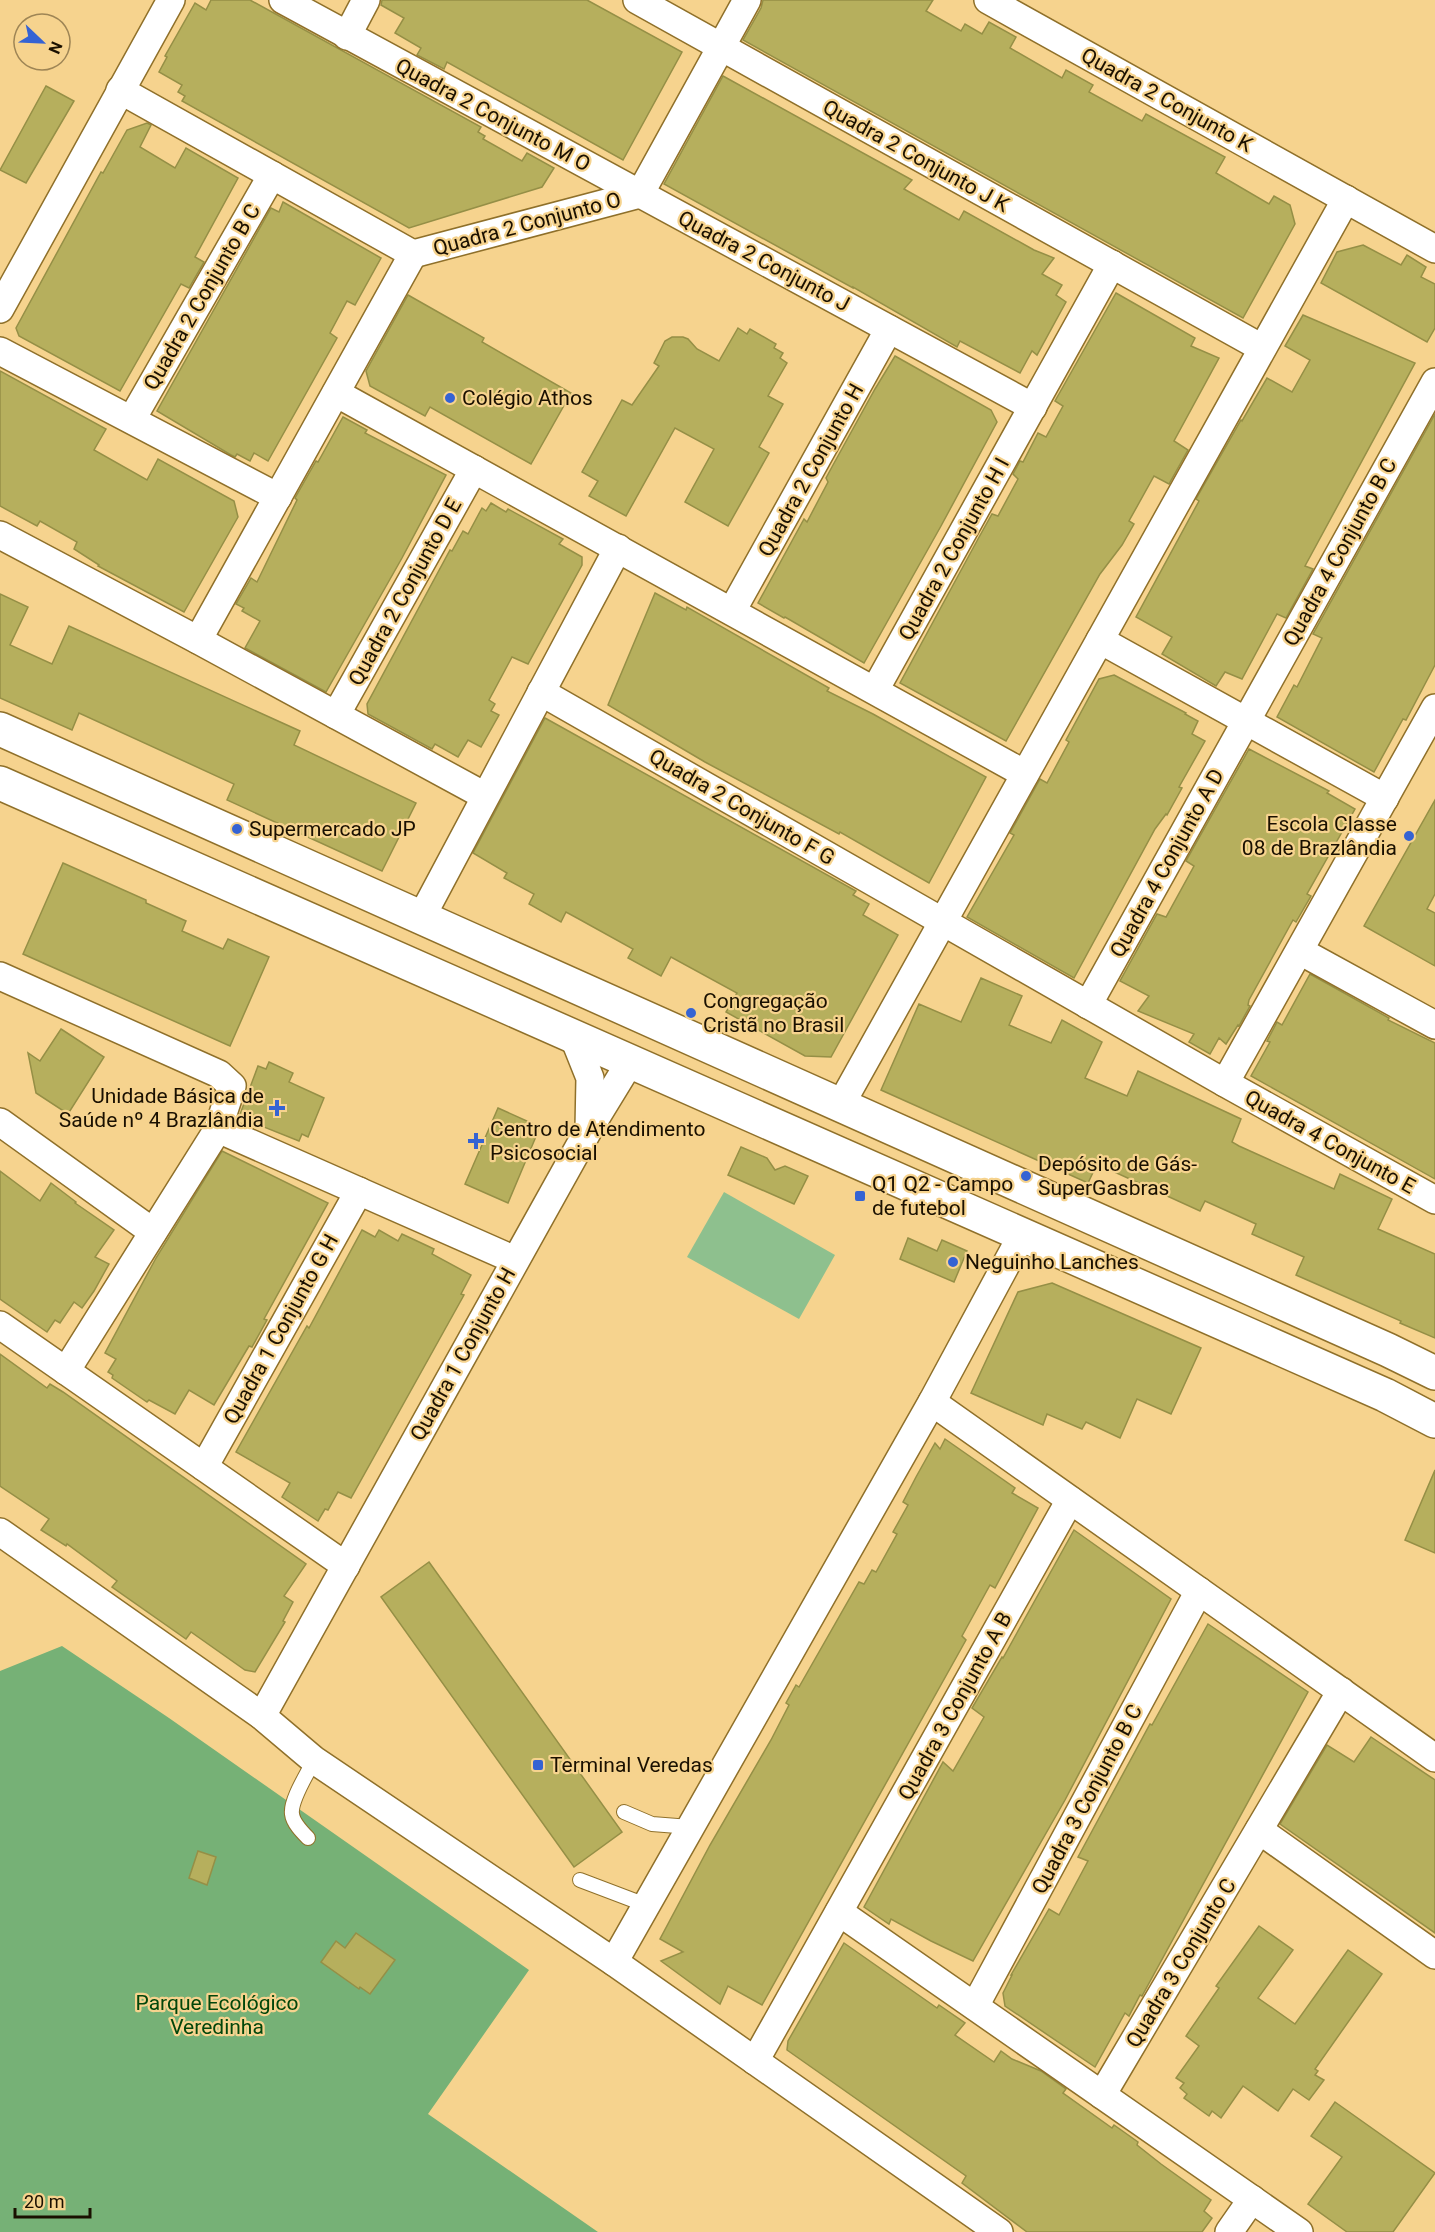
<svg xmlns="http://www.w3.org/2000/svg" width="1435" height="2232" font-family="Roboto,sans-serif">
<rect width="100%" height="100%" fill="#f6d38e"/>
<polygon fill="#8ec08e" points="724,1192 835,1255 799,1319 687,1257"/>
<polygon fill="#76b176" points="62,1646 169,1718 529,1970 428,2114 598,2232 0,2232 0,1671"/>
<g fill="#b6af5d" stroke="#958f46" stroke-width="1.5">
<polygon points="211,0 250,0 481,127 478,132 485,136 483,139 522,161 527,153 554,168 542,187 409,228 182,101 185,96 178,92 182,85 159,72 167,57 165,56 195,3 206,10"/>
<polygon points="382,0 587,0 682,52 623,160 447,62 444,69 417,55 421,48 395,33 404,18 381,5"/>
<polygon points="763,0 933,0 926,11 961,31 965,24 982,34 989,22 1016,37 1010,48 1062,78 1066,70 1093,85 1089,92 1142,121 1146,114 1225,157 1216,173 1269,204 1274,196 1290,205 1295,224 1243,318 743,40 761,8"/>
<polygon points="723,76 912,180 904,189 959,220 964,211 1034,250 1054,258 1042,274 1062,285 1056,295 1066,302 1037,355 1032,351 1020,373 960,341 957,347 853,287 853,288 664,184"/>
<polygon points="46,86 74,101 26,183 0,170"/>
<polygon points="147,123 151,125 140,147 175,168 186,148 238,178 195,257 204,262 189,288 181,284 120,391 19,336 16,328 101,172 103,173 127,130"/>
<polygon points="283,202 381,258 355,305 347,301 330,333 337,338 268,461 254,453 250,461 237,454 235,457 231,455 157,411 271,208 279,212"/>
<polygon points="1363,245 1401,265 1407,255 1426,267 1421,277 1435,284 1435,328 1427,342 1321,283 1337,252"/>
<polygon points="1116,293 1195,338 1191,346 1219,358 1174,441 1188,450 1169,484 1154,476 1129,521 1134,524 1122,545 1100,574 1006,741 900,683 978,539 992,514 998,516 1018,479 1013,474 1020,461 1023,462 1038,433 1046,437 1063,406 1055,401"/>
<polygon points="408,295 484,338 482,342 571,393 531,464 430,407 425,416 370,386 366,371"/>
<polygon points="1303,315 1415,363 1305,566 1313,569 1286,618 1277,614 1242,679 1225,672 1216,686 1162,654 1172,637 1136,617 1199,501 1196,499 1241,420 1242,421 1267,378 1292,392 1310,360 1285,346"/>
<polygon points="738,328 747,334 750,329 776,344 774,348 783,353 780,358 787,363 768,396 783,404 759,447 769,453 728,526 685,502 714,449 675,428 626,516 589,496 598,481 582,472 622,400 632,405 659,366 654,363 665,341 672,337 683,337 688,339 697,349 719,361"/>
<polygon points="895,356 991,410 997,422 941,526 864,663 785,617 784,618 758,603 804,519 807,522 828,482 826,478 833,465 875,389"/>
<polygon points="0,371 106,429 94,450 147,480 158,459 234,501 238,517 184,612 98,566 99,565 74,549 77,542 40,521 37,526 0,506"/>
<polygon points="1435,414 1435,665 1406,720 1403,719 1374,772 1277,717 1294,685 1297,687 1322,638 1313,634"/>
<polygon points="343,417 367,430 365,433 446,475 402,558 326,692 245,648 260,621 242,611 244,608 236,604 251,578 257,582 297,500 295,498 316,461 318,462"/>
<polygon points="491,503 506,512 508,509 563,539 559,544 582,557 582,565 528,664 512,657 489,700 495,704 491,711 499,715 481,747 468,740 458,757 435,744 432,749 368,714 367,704 450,550 452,551 463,531 468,534 482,508 486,511"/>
<polygon points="655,593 686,610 687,607 829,688 827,691 873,714 986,777 929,883 840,832 839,834 705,762 608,705"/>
<polygon points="0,594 28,607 10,645 52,664 69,626 300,731 294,745 416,803 382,871 227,800 234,784 79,713 72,730 0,698"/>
<polygon points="1114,675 1186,713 1185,714 1198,721 1192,734 1205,741 1179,787 1182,788 1167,815 1166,814 1155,829 1074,978 967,917 1014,835 1010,833 1040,779 1047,783 1069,742 1066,740 1099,679"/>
<polygon points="545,718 856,891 853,895 869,904 863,915 898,935 831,1057 805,1056 726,1012 737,993 671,957 661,976 628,958 633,949 577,918 566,912 561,922 529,904 534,894 504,878 507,873 473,853"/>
<polygon points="1249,749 1329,791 1327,793 1355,809 1307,894 1311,896 1296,922 1293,920 1249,1000 1248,1005 1250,1006 1239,1026 1238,1025 1226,1044 1219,1038 1210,1054 1189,1042 1194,1034 1138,1011 1149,996 1120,981 1157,914 1166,917 1194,866 1186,861"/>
<polygon points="1435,800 1435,894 1427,909 1435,913 1435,966 1364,926"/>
<polygon points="63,863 146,900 146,903 186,921 182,931 223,949 228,939 269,957 230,1046 23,954"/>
<polygon points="1310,974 1389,1018 1388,1020 1435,1043 1435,1179 1251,1076 1270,1042 1267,1041 1277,1022 1282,1025"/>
<polygon points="981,978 1022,996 1009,1025 1051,1043 1062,1020 1102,1042 1085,1078 1127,1096 1138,1071 1241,1119 1232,1142 1239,1146 1334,1189 1340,1174 1392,1199 1378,1229 1435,1254 1435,1338 1400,1323 1401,1321 1296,1275 1304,1257 1252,1234 1256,1224 1205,1201 1200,1211 1097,1164 1088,1183 881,1090 919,1004 961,1022"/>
<polygon points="61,1029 104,1057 68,1114 36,1093 28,1053 40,1061"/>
<polygon points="269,1062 293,1073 289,1082 324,1098 308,1137 302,1134 299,1141 239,1117 258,1066 266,1069"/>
<polygon points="498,1108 540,1127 508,1203 465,1184"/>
<polygon points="741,1147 767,1158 775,1170 785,1166 808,1176 794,1204 728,1175"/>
<polygon points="222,1151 328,1203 264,1319 267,1320 252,1347 249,1346 214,1405 189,1390 175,1414 149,1400 147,1402 112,1378 113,1375 108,1372 116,1359 105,1353 156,1258"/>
<polygon points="0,1171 40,1201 51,1183 76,1202 75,1203 114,1230 95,1257 109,1264 94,1291 82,1308 74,1302 60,1323 55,1320 47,1332 0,1299"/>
<polygon points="362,1230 375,1237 379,1230 398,1241 402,1234 434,1249 432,1254 471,1275 461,1294 464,1295 351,1498 338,1492 328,1510 325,1509 318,1521 282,1497 290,1483 236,1452 307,1326 309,1328"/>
<polygon points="908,1238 937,1251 942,1240 967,1251 954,1282 900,1259"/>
<polygon points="1052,1283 1201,1348 1171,1414 1137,1399 1120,1438 1086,1422 1082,1429 1047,1414 1043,1425 971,1393 1018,1292"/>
<polygon points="0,1354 47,1388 50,1384 63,1392 306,1564 284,1596 293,1602 283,1621 285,1622 255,1672 245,1670 191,1632 186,1639 112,1587 117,1581 67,1544 66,1546 41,1530 49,1519 0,1486"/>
<polygon points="945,1439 1015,1488 1012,1493 1038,1508 995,1588 990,1585 962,1636 966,1640 762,2005 728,1986 720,2004 661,1961 683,1952 660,1939 710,1845 771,1740 789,1705 786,1703 796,1685 799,1687 859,1582 864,1584 872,1570 876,1572 897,1534 893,1532 908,1505 903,1502 916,1477 935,1443 940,1449"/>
<polygon points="1435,1470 1435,1553 1405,1540"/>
<polygon points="1074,1530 1171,1599 1065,1800 973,1961 931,1941 891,1919 889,1924 864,1907 943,1762 953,1771 984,1717 972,1708 1002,1657 1003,1658"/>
<polygon points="429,1562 622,1832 574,1867 381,1597"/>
<polygon points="1208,1624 1308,1692 1142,1996 1140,1995 1129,2016 1125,2013 1095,2067 1005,2006 1003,1993 1012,1975 1011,1975 1049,1909 1059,1915 1088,1861 1078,1857 1150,1724 1152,1725"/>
<polygon points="1371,1737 1435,1780 1435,1933 1280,1824 1327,1745 1354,1762"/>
<polygon points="198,1851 216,1857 207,1885 189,1878"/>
<polygon points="1259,1926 1293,1950 1258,1998 1295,2024 1348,1950 1382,1974 1315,2069 1318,2071 1315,2075 1324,2080 1309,2100 1293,2089 1278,2111 1243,2086 1221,2118 1212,2111 1209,2116 1184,2098 1187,2094 1180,2088 1184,2083 1176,2078 1199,2046 1186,2036 1219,1988 1216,1986"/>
<polygon points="356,1933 395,1960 370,1994 360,1987 359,1989 321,1962 336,1941 345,1948"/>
<polygon points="844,1943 937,2008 939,2005 965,2023 955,2035 994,2062 1001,2051 1012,2059 1041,2071 1066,2089 1063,2093 1112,2128 1114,2125 1138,2142 1137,2145 1161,2164 1211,2200 1204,2211 1212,2218 1202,2232 1027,2232 962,2183 966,2176 787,2050 788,2041"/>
<polygon points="1335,2102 1435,2173 1393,2232 1347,2232 1308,2204 1342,2157 1311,2136"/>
</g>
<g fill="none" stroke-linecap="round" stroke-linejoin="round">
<g stroke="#8f702a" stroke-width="16">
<g id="service">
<polyline points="624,1812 652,1824 690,1827"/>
<path d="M308,1838C302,1832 293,1823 292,1814C290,1800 308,1773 314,1760"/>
<polyline points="580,1880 646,1905"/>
</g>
</g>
<g stroke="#8f702a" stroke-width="30">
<g id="minor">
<polyline points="283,0 1033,407"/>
<polyline points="637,0 1262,348"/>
<polyline points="988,0 1435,249"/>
<polyline points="347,36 366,0"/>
<polyline points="120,90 413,254"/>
<polyline points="640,194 747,0"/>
<polyline points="413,254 640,194"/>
<polyline points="0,309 171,0"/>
<polyline points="0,351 278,497"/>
<polyline points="336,393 1025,774"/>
<polyline points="132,419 272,175"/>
<polyline points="0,535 198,640 485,796"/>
<polyline points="732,611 889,329"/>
<polyline points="198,640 413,254"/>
<polyline points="1100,640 1385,798"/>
<polyline points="875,690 1112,264"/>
<polyline points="541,692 1225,1083 1435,1200"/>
<polyline points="336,715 474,469"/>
<polyline points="421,918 618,548"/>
<polyline points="1300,951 1435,1025"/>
<polyline points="0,976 219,1074 232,1086 218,1129 66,1371"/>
<polyline points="1088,1005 1435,382"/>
<polyline points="574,1038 590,1078 589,1129"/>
<polyline points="1225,1083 1435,708"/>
<polyline points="840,1106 1346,199"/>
<polyline points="0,1122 153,1232"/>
<polyline points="218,1129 515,1260"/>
<polyline points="0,1325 346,1566"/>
<polyline points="932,1402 1435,1758"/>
<polyline points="204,1467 359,1191"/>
<polyline points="0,1532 262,1716 314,1760 614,1962 999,2232"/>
<polyline points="262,1716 589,1129 630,1062"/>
<polyline points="1259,1830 1435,1955"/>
<polyline points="839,1912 1299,2232"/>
<polyline points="614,1962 932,1402 1022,1235"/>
<polyline points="975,2006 1199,1591"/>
<polyline points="755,2061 1070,1500"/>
<polyline points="1102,2095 1341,1691"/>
<polyline points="1229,2232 1252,2199"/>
</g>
</g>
<g stroke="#8f702a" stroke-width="36">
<g id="tertiary">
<polyline points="0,729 1388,1350 1435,1373"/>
<polyline points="0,783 1385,1395 1435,1421"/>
</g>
</g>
<use href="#service" stroke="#fff" stroke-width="14"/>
<use href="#minor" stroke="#fff" stroke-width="27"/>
<use href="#tertiary" stroke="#fff" stroke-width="33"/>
</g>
<g fill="#3563d3" stroke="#f6d38e" stroke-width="2">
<circle cx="450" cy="398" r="6"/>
<circle cx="237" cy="829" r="6"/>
<circle cx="1409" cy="836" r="6"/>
<circle cx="691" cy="1013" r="6"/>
<path d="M274 1099h6v6h6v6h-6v6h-6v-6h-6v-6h6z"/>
<path d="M473 1132h6v6h6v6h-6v6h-6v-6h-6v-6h6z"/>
<circle cx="1026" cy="1176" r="6"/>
<rect x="854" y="1190" width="12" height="12" rx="3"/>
<circle cx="953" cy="1262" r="6"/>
<rect x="532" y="1759" width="12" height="12" rx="3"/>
</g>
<g text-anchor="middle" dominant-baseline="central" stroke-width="4.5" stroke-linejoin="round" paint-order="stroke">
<g font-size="21" fill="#1a1000" stroke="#f6d38e">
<text transform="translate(1167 100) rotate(29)">Quadra 2 Conjunto K</text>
<text transform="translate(493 115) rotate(28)">Quadra 2 Conjunto M O</text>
<text transform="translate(916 156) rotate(29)">Quadra 2 Conjunto J K</text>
<text transform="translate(527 224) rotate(-15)">Quadra 2 Conjunto O</text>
<text transform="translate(764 261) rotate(28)">Quadra 2 Conjunto J</text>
<text transform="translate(202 297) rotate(-60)">Quadra 2 Conjunto B C</text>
<text transform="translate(811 470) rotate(-61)">Quadra 2 Conjunto H</text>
<text transform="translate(954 549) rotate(-61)">Quadra 2 Conjunto H I</text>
<text transform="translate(1340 552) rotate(-61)">Quadra 4 Conjunto B C</text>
<text transform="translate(405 592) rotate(-61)">Quadra 2 Conjunto D E</text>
<text transform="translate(742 807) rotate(30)">Quadra 2 Conjunto F G</text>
<text transform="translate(1167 863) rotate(-61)">Quadra 4 Conjunto A D</text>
<text transform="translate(1330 1142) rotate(29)">Quadra 4 Conjunto E</text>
<text transform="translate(281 1329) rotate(-61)">Quadra 1 Conjunto G H</text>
<text transform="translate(463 1354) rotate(-61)">Quadra 1 Conjunto H</text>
<text transform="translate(955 1706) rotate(-61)">Quadra 3 Conjunto A B</text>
<text transform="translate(1087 1799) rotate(-62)">Quadra 3 Conjunto B C</text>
<text transform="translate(1181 1963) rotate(-59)">Quadra 3 Conjunto C</text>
</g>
<g font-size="21" fill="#1a1000" stroke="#f6d38e" text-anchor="start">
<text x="462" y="398">Colégio Athos</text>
<text x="1397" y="824" text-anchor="end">Escola Classe<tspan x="1397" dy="24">08 de Brazlândia</tspan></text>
<text x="249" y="829">Supermercado JP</text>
<text x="703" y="1001">Congregação<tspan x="703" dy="24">Cristã no Brasil</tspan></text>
<text x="264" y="1096" text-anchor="end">Unidade Básica de<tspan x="264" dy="24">Saúde nº 4 Brazlândia</tspan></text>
<text x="490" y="1129">Centro de Atendimento<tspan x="490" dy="24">Psicosocial</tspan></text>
<text x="1038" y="1164">Depósito de Gás-<tspan x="1038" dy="24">SuperGasbras</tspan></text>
<text x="872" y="1184">Q1 Q2 - Campo<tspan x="872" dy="24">de futebol</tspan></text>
<text x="965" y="1262">Neguinho Lanches</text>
<text x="550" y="1765">Terminal Veredas</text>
</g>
<g font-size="21" fill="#02460b" stroke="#f6d38e">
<text x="217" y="2003">Parque Ecológico<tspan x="217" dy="24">Veredinha</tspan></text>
</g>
</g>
<g transform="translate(42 42) rotate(113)"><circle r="28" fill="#f6d38e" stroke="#9e8555" stroke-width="1.5"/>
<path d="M0-4.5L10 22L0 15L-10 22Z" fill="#3563d3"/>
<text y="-9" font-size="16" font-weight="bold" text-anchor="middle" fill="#1a1000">N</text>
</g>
<path d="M15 2208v9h75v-9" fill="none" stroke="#1a1000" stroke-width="3"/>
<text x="24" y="2208" font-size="18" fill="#1a1000" stroke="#f6d38e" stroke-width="4.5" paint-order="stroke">20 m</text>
</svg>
